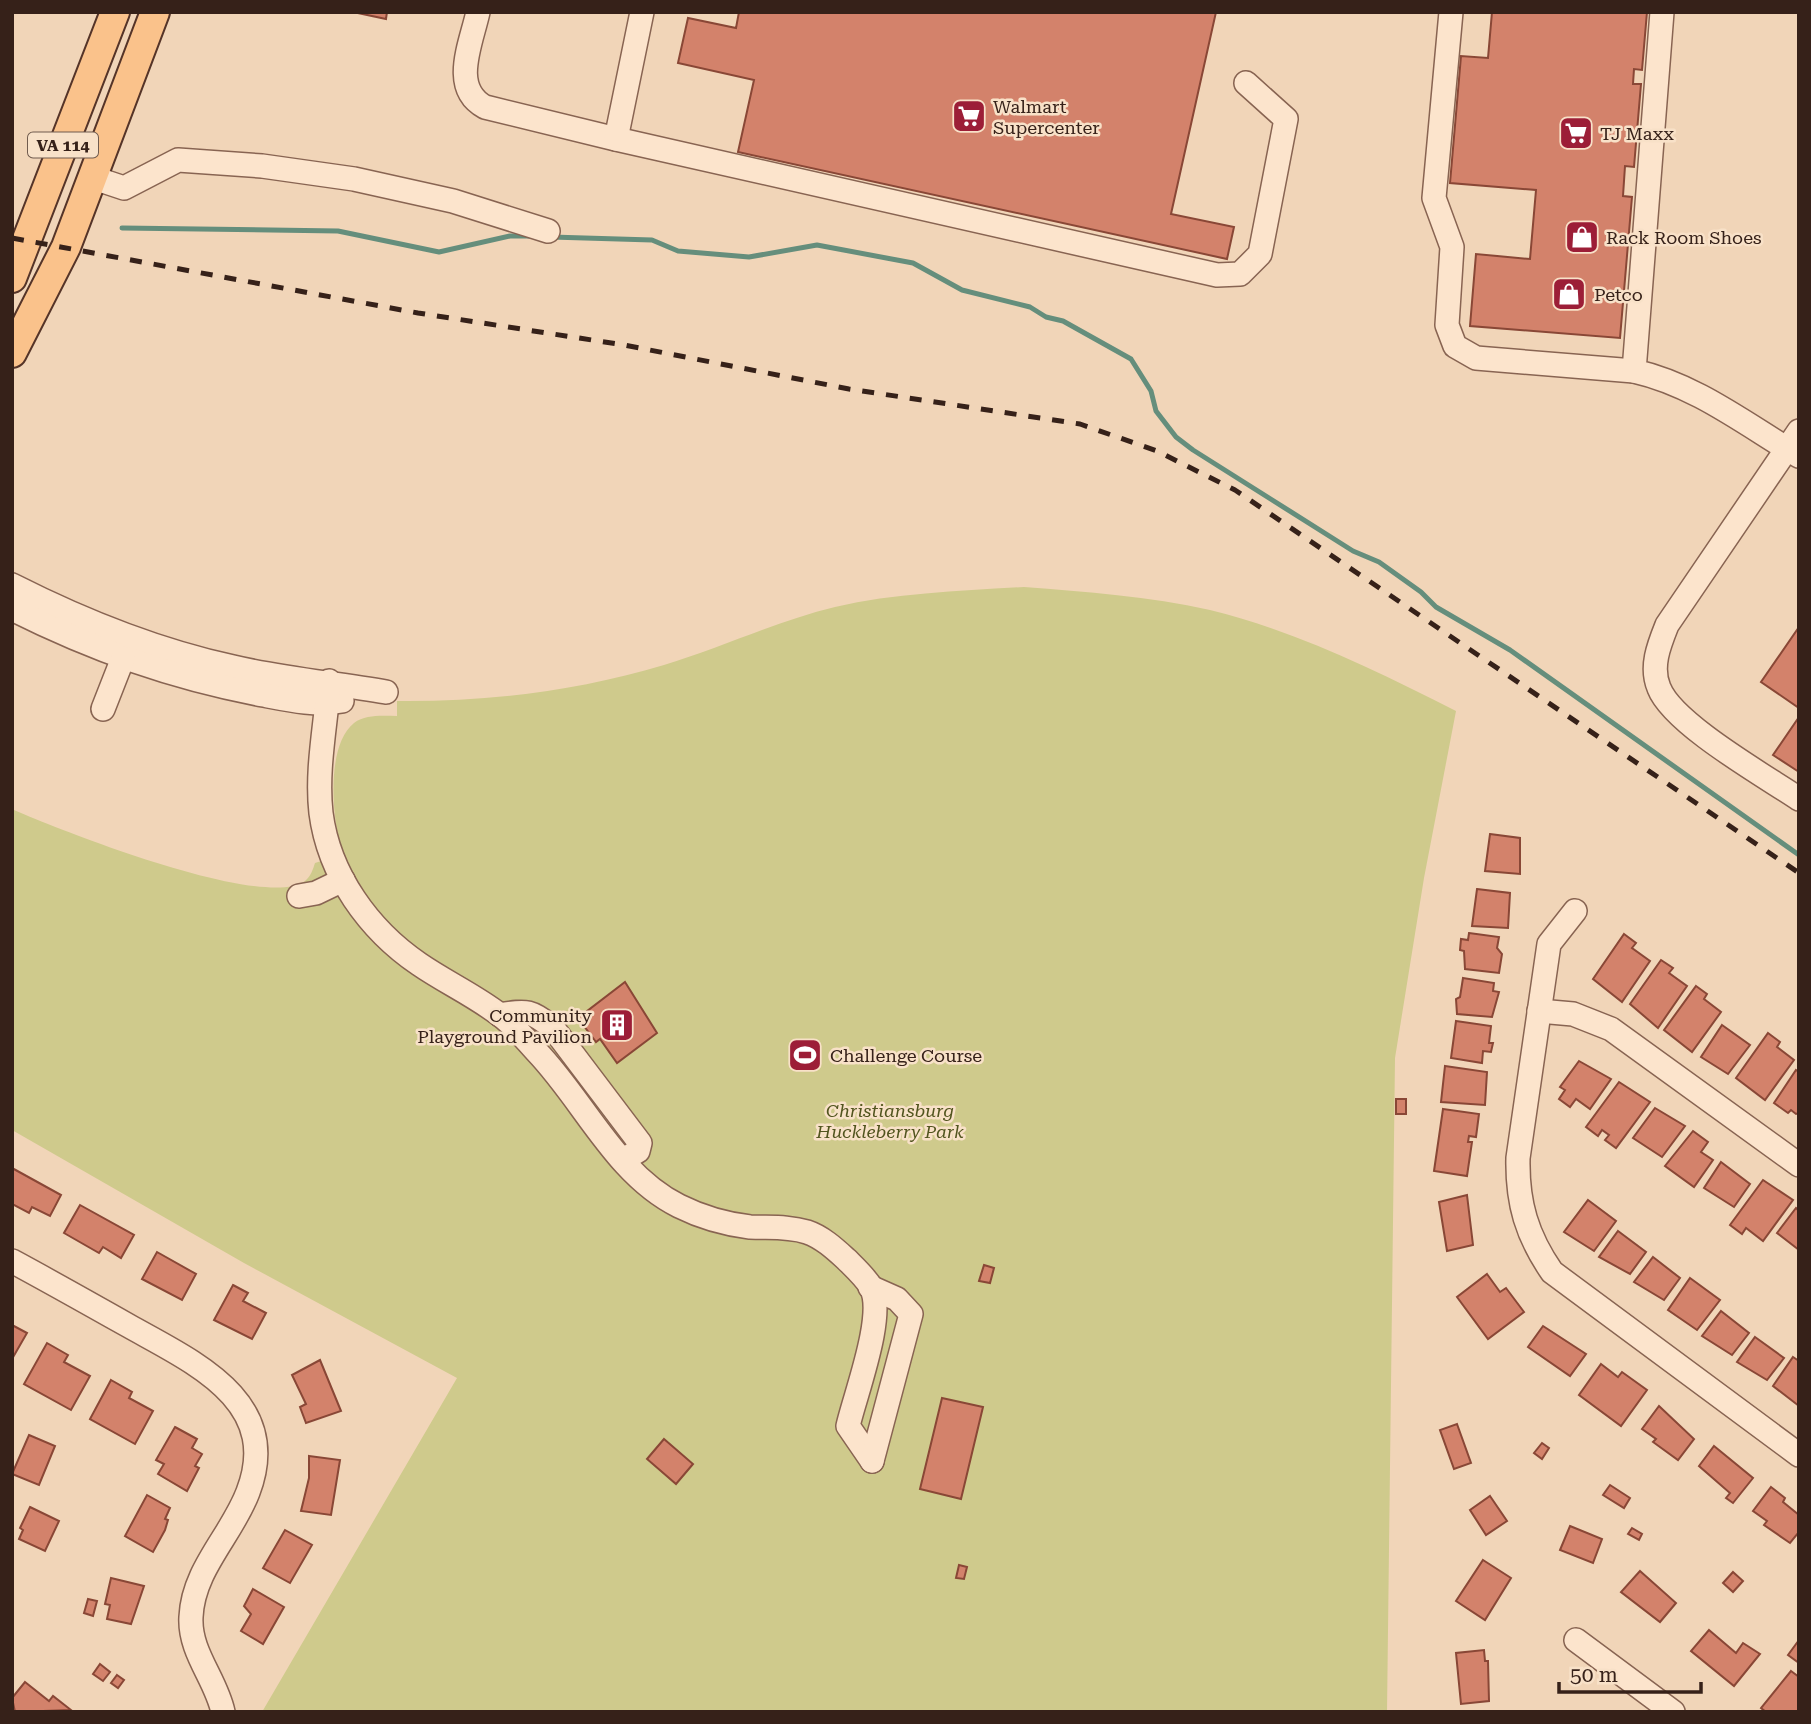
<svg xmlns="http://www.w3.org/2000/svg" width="1811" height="1724" font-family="'Roboto Serif',serif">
<rect width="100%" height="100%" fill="#f1d5b8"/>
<path fill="#cfca8c" d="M1024,587C1086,592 1149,596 1210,610C1296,631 1377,671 1456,711L1424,878L1395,1058L1387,1712H262L457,1378L244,1263L12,1130V809C59,830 264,911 305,881C311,876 313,869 315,863L343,854C332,823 325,746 354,723C366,714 383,716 397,716V701C488,702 577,691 664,665C721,648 777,621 835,607C896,593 961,591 1024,587Z"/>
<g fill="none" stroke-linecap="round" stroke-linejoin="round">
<g stroke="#658e7c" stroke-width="5">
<polyline points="122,228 338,231 439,252 510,236 534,236"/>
<polyline points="551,237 652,240 678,251 749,257 817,245 913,263 962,290 1030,307 1046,317 1063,321 1131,359 1151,391 1156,411 1176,437 1193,450 1353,551 1379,562 1421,592 1436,607 1510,650 1799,855"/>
</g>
</g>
<g fill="#d3826b" stroke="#894736" stroke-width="2">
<polygon points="353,12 387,12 386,19"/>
<polygon points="739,12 1216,12 1171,214 1234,227 1227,259 738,152 754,80 678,63 688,18 736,28"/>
<polygon points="1492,12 1647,12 1642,70 1634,69 1633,84 1641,84 1634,167 1625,166 1623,196 1632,197 1620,338 1470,326 1476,254 1530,259 1536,190 1450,183 1461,56 1488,58"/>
<polygon points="1799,627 1799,708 1761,682"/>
<polygon points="1799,717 1799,772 1773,755"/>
<polygon points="1490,834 1520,838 1520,874 1485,871"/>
<polygon points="1477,889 1510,893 1508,928 1472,926"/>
<polygon points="1469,933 1499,937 1497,948 1502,954 1499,973 1465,969 1464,951 1460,950 1461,939 1468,940"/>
<polygon points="1624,934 1636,943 1632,948 1650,961 1622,1002 1593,979"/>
<polygon points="1661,960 1673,968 1669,973 1687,986 1658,1028 1630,1004"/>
<polygon points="1463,978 1494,983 1493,991 1499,992 1492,1017 1457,1014 1456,999 1460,997"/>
<polygon points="625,982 657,1033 617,1063 600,1039 596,1042 578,1018"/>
<polygon points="1696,986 1707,994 1704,999 1721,1012 1692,1052 1664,1030"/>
<polygon points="1456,1021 1491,1026 1489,1043 1493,1043 1491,1052 1483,1051 1482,1063 1451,1058"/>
<polygon points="1722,1025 1750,1045 1728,1074 1701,1057"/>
<polygon points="1768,1033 1780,1042 1777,1047 1794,1060 1765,1100 1736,1078"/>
<polygon points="1579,1061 1611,1079 1590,1109 1576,1099 1570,1107 1559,1099 1565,1090 1560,1087"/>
<polygon points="1445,1066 1487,1072 1485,1105 1441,1102"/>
<polygon points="1796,1070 1799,1072 1799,1113 1796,1114 1791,1110 1788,1113 1774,1103"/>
<polygon points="1619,1082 1650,1102 1616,1148 1605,1140 1609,1135 1602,1130 1598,1136 1586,1127"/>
<rect x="1396" y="1099" width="10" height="15"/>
<polygon points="1655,1108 1685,1126 1662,1157 1633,1138"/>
<polygon points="1443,1109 1479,1114 1476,1137 1469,1136 1468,1142 1472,1142 1467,1176 1434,1171"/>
<polygon points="1693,1131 1708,1142 1701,1152 1713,1160 1694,1187 1665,1166"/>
<polygon points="1721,1162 1750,1184 1734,1207 1704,1188"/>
<polygon points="12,1168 61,1195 50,1216 32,1207 29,1213 12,1204"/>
<polygon points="1763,1180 1793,1200 1763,1241 1746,1228 1742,1234 1730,1225"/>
<polygon points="1467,1195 1473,1245 1447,1251 1439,1202"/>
<polygon points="1588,1200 1616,1221 1594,1251 1564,1232"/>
<polygon points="80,1205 134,1235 121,1258 103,1247 99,1253 64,1233"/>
<polygon points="1796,1208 1799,1211 1799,1250 1777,1233"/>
<polygon points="1618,1231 1646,1252 1630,1274 1599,1257"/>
<polygon points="157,1252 196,1274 182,1300 142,1279"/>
<polygon points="1653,1257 1680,1278 1664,1300 1634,1282"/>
<polygon points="984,1265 994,1268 990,1283 979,1281"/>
<polygon points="1487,1274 1500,1292 1506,1288 1524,1312 1488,1339 1457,1297"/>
<polygon points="1690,1278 1720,1300 1697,1330 1668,1310"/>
<polygon points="233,1285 248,1293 243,1301 266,1313 252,1339 214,1320"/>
<polygon points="1721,1311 1749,1333 1732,1355 1702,1336"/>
<polygon points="12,1325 27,1333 12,1359"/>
<polygon points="1543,1326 1586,1354 1570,1376 1528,1347"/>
<polygon points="1755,1337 1784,1358 1767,1380 1737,1362"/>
<polygon points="47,1343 68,1355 64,1362 90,1376 71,1410 24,1384"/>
<polygon points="1793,1357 1799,1361 1799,1406 1773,1386"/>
<polygon points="320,1360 341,1411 306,1423 300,1407 306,1404 292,1375"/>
<polygon points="1601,1364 1618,1377 1622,1372 1647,1390 1621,1426 1579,1395"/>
<polygon points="111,1380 132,1392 129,1398 153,1411 135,1444 90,1419"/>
<polygon points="942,1398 983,1407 961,1499 920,1489"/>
<polygon points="1659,1406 1694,1439 1678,1460 1653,1442 1656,1439 1642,1429"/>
<polygon points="1457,1424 1471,1463 1454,1469 1440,1430"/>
<polygon points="175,1427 197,1439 192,1448 202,1454 195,1466 199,1468 187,1491 158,1474 164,1464 156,1460"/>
<polygon points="29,1435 55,1446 39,1485 12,1474"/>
<polygon points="664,1439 693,1464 676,1484 647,1459"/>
<polygon points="1542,1443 1549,1448 1542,1459 1534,1453"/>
<polygon points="1714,1446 1753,1478 1733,1503 1726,1498 1730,1493 1699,1466"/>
<polygon points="309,1456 340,1460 331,1515 301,1511 309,1478"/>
<polygon points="1610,1485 1630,1498 1624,1508 1603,1495"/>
<polygon points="1771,1487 1785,1498 1783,1502 1799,1515 1799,1532 1790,1543 1764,1525 1767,1521 1753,1511"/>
<polygon points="147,1495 170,1508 165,1519 168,1520 165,1530 153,1552 125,1536"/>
<polygon points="1490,1496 1507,1521 1486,1535 1470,1510"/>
<polygon points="30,1507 59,1521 45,1551 19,1539 23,1530 20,1528"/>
<polygon points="1570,1526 1602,1539 1593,1563 1560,1550"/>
<polygon points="1632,1528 1642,1534 1639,1540 1628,1534"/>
<polygon points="285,1530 312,1545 290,1583 263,1568"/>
<polygon points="1483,1560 1511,1578 1485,1620 1456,1601"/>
<polygon points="959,1565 967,1567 964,1579 956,1578"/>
<polygon points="1640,1571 1676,1603 1660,1622 1621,1592"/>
<polygon points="1733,1572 1743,1581 1733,1592 1723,1583"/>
<polygon points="111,1578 144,1586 131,1624 107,1619 110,1605 105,1604"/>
<polygon points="253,1589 284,1607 263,1644 241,1631 251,1614 244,1606"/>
<polygon points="88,1599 97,1601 93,1616 84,1613"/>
<polygon points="1709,1630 1736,1653 1743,1643 1760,1654 1734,1686 1691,1651"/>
<polygon points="1799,1640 1799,1663 1788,1655"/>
<polygon points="1484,1650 1485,1661 1488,1661 1489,1701 1461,1704 1456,1653"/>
<polygon points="100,1664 110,1672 103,1681 93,1674"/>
<polygon points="1791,1671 1799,1677 1799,1712 1766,1712 1761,1708"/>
<polygon points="117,1675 124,1680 118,1688 111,1683"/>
<polygon points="25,1682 49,1701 53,1696 71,1710 15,1712 12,1698"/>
</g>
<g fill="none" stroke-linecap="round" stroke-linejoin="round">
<g stroke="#886452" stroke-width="26">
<g id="minor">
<path d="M478,12C471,44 450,88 485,107L616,139L1217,275L1240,274L1260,254L1286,119L1246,83"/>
<polyline points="1451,12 1434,198 1452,247 1447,325 1455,346 1476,358 1634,371"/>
<path d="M1662,12L1634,371C1696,385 1745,424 1799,456"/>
<polyline points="616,139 642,12"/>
<polyline points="91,177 124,188 178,160 262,166 354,179 453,201 548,231"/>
<path d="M1799,431L1667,625C1659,645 1650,667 1659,688C1673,724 1765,776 1799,799"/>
<path d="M12,585C83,621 155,650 233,667C283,679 335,683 386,692"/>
<path d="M12,609C94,650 173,678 263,695C289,700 317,706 342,701"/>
<path d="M329,681C326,724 316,770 321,813C329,875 369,930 419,964C445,982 474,995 500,1015C514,1025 525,1039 537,1052C584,1101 616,1175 679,1206C701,1217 725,1224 750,1227C769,1228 788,1226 807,1232C822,1237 835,1249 846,1259C854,1267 865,1277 871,1287C886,1315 855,1395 848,1426L872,1461"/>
<polyline points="103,709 123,658"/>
<polyline points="299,896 316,893 343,880"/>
<path d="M1575,911L1549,944L1518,1158C1517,1203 1527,1236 1552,1272L1799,1455"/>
<polyline points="1539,1011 1573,1014 1611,1029 1799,1165"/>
<path d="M500,1015C527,1010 532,1011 553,1028L640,1143L638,1151L623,1160"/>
<path d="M12,1261C51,1282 90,1304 129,1326C193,1362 283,1401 248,1492C232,1535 193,1569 191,1617C189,1652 216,1679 223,1712"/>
<polyline points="870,1287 897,1299 911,1314 872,1461"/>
<polyline points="1576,1640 1673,1712"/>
</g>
</g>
<g stroke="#553428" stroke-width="32">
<g id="major">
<polyline points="12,278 115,12"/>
<polyline points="12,353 66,247 155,12"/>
</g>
</g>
<use href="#minor" stroke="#fce4cc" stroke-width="23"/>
<use href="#major" stroke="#fac28b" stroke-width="28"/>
<polyline stroke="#362119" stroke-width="5" stroke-dasharray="12 12" stroke-linecap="butt" points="12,238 418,313 624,345 849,389 1080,424 1157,451 1235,490 1799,873"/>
</g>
<defs>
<g id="supermarket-square" transform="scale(1.75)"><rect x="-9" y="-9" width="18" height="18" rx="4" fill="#9c1e37" stroke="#f8e1c8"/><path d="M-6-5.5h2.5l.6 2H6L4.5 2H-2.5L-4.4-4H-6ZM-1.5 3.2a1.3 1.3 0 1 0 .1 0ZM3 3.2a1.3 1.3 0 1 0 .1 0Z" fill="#fff"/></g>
<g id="shop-square" transform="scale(1.75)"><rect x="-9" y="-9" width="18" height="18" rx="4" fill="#9c1e37" stroke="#f8e1c8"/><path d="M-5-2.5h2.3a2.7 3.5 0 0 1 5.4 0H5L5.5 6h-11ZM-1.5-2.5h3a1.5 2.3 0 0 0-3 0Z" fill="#fff"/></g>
<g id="building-square" transform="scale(1.75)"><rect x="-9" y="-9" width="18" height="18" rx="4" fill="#9c1e37" stroke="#f8e1c8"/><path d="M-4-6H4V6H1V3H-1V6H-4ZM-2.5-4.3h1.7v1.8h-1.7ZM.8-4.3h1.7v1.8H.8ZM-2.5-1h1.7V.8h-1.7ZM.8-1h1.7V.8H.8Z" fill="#fff"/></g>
<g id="stadium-square" transform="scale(1.75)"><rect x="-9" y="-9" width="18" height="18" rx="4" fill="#9c1e37" stroke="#f8e1c8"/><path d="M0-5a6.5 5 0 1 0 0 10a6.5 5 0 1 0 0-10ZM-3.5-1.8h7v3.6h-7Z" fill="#fff"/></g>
</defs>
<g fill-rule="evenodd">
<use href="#supermarket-square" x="969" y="116"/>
<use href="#supermarket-square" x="1576" y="133"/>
<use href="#shop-square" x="1582" y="237"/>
<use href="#shop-square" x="1569" y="294"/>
<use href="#building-square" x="617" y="1025"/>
<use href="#stadium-square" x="805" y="1055"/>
</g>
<g text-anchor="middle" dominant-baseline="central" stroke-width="5" stroke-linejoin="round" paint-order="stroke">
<rect fill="#f8e1c8" stroke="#705b4e" stroke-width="2" x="28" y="132.5" width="70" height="25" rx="5"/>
<g font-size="16" font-weight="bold" fill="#362119">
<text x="63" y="145">VA 114</text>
</g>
<g font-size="18" fill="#362119" stroke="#f8e1c8" text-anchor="start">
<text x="993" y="106">Walmart<tspan x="993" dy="21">Supercenter</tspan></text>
<text x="1600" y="133">TJ Maxx</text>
<text x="1606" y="237">Rack Room Shoes</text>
<text x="1594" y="294">Petco</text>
<text x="592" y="1015" text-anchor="end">Community<tspan x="592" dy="21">Playground Pavilion</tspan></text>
<text x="830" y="1055">Challenge Course</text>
</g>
<g font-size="18" font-style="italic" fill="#51541e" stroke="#f8e1c8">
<text x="890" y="1110">Christiansburg<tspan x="890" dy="21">Huckleberry Park</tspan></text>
</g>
</g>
<rect width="1811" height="1724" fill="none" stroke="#362119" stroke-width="28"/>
<path d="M1559 1682v10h142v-10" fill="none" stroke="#362119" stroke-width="3.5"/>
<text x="1570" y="1682" font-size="21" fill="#362119" stroke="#f8e1c8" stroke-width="5" paint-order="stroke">50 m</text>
</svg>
